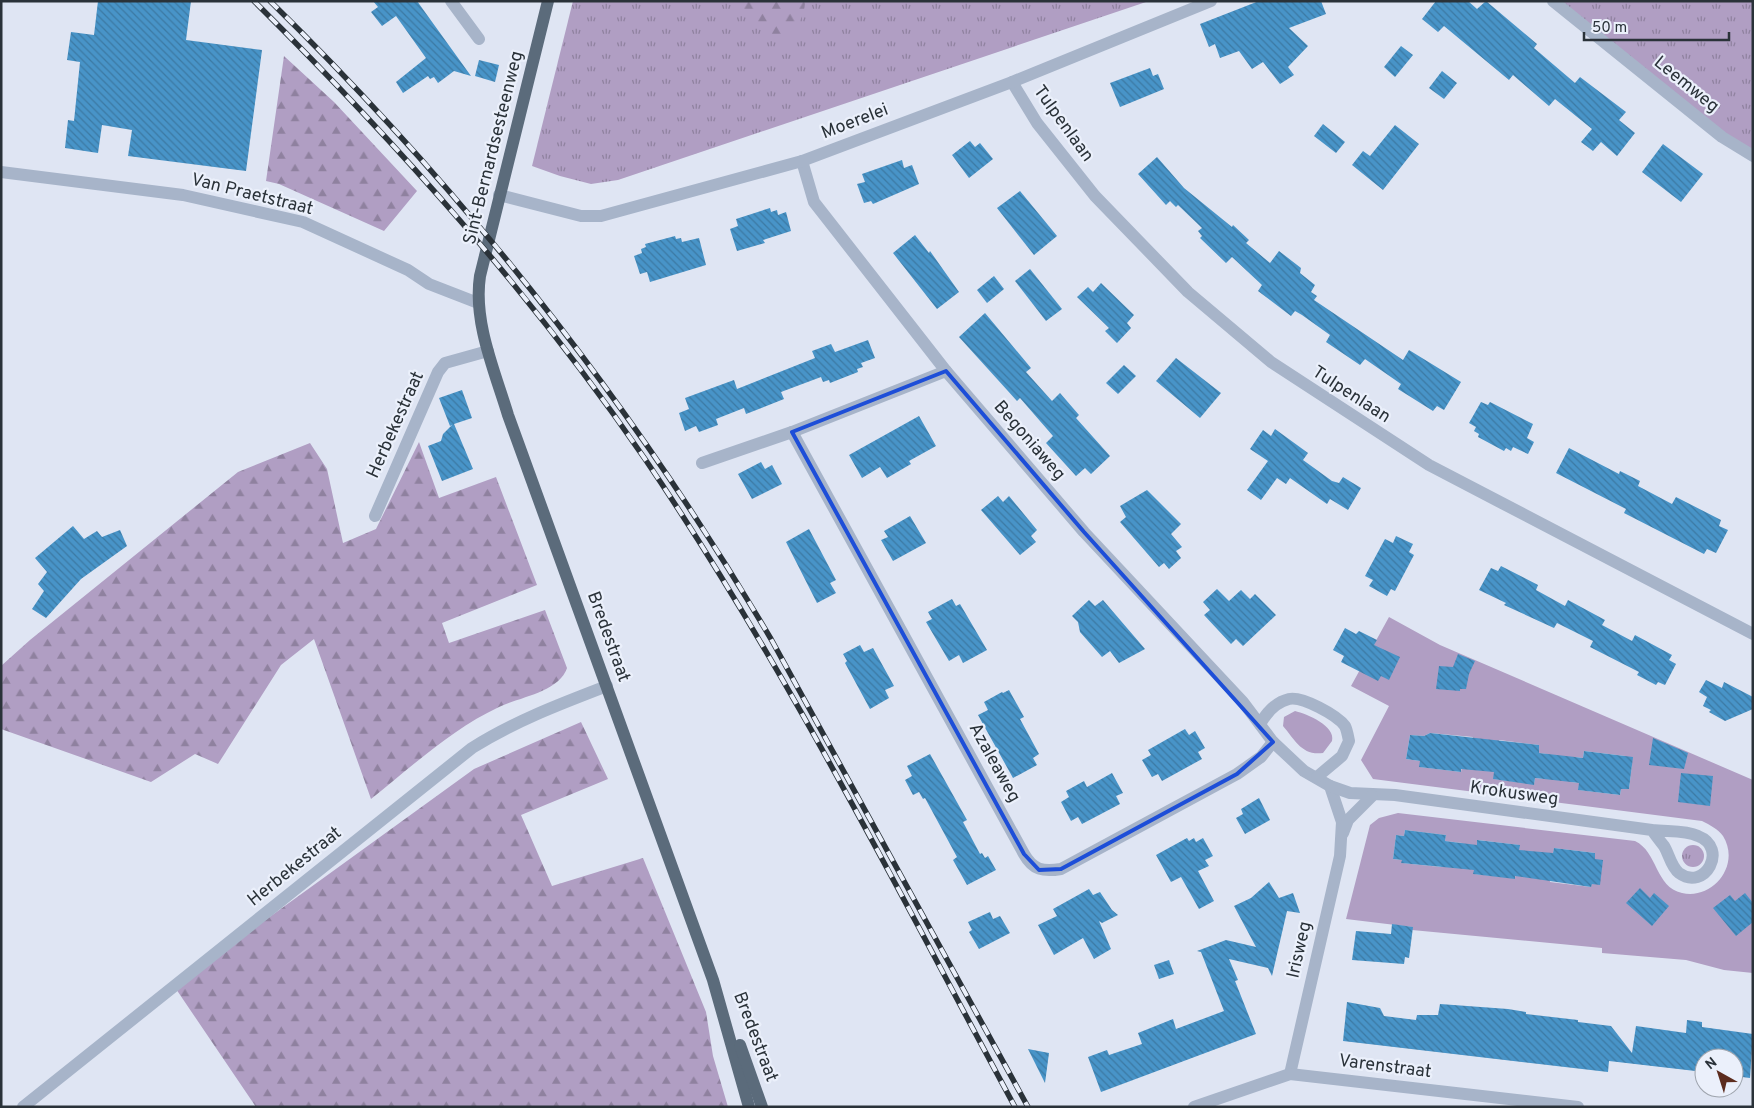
<svg xmlns="http://www.w3.org/2000/svg" width="1754" height="1108" font-family="Overpass,sans-serif">
<defs>
<pattern id="grass-tufts" width="24" height="20" patternUnits="userSpaceOnUse" patternTransform="scale(1.25)"><rect width="24" height="20" fill="#b09ec3"/><path d="M3 7l-1-3M5 7V3M7 7l1-3M15 17l-1-3M17 17v-4M19 17l1-3" fill="none" stroke="#8f819f"/></pattern>
<pattern id="forest-firs" width="22" height="20" patternUnits="userSpaceOnUse" patternTransform="scale(1.25)"><rect width="22" height="20" fill="#b09ec3"/><path d="M5 1l3.5 6h-7zM16 11l3.5 6h-7z" fill="#8f819f"/></pattern>
<pattern id="building-back-hatch" width="6" height="6" patternUnits="userSpaceOnUse" patternTransform="scale(1.25)"><rect width="6" height="6" fill="#4894c8"/><path d="M-1 5l2 2M0 0l6 6M5-1l2 2" fill="none" stroke="#3c79a3"/></pattern>
</defs>
<rect width="100%" height="100%" fill="#dfe5f3"/>
<g fill="url(#grass-tufts)">
<polygon points="573,1 1149,1 618,180 591,184 560,176 532,166"/>
<polygon points="1553,1 1753,1 1753,156"/>
<circle cx="1693" cy="856" r="11"/>
</g>
<g fill="url(#forest-firs)">
<path d="M735,1H805C805,17 795,32 782,41L766,35Z"/>
<polygon points="284,56 334,102 417,191 384,231 279,184 266,181"/>
<path d="M419,442L439,498L496,477L537,585L442,623L449,643L545,610L567,668C559,692 520,697 499,707C452,729 411,767 371,799L314,639L281,665L218,764L195,754L151,782L1,729V666L30,640L238,472L310,443L327,469L343,543L376,529Z"/>
<polygon points="581,722 608,779 521,815 552,886 643,858 706,1012 713,1056 728,1107 256,1107 174,986 474,769"/>
</g>
<g fill="#b09ec3" fill-rule="evenodd">
<path d="M1389,617L1440,645L1753,780V973L1724,970L1686,960L1602,953V948L1412,930V927L1346,919L1370,825L1379,818L1398,813L1635,841C1658,852 1655,887 1682,893C1713,900 1741,865 1723,836C1718,829 1710,825 1702,821L1373,779L1361,760L1389,706L1351,686ZM1430,733L1473,737L1470,767L1462,766L1461,772L1420,767V761L1406,759L1410,735L1424,736ZM1499,740L1539,745V753L1547,754L1544,779L1535,778L1534,784L1494,779ZM1584,751L1625,756L1624,763L1632,765L1629,789H1621L1620,795L1579,790V783L1571,782L1575,757L1583,758ZM1405,830L1446,835L1445,841L1462,843L1441,867L1402,863V860L1393,859L1396,835L1404,836ZM1478,840L1519,845L1515,878L1474,874ZM1554,848L1595,853L1591,887L1550,882Z"/>
<path d="M1295,711C1307,714 1336,726 1332,741L1323,753C1302,756 1295,740 1283,726L1284,717Z"/>
</g>
<g fill="url(#building-back-hatch)">
<polygon points="98,1 191,1 186,40 262,50 246,171 128,156 132,130 102,125 98,153 65,148 68,120 74,121 80,62 67,60 71,32 94,35"/>
<polygon points="373,1 417,1 471,76 454,71 438,83 434,77 430,79 428,76 403,93 396,82 426,58 396,16 382,26 371,12 378,7"/>
<polygon points="1259,1 1321,1 1326,14 1289,28 1308,46 1288,67 1294,75 1280,84 1263,62 1252,69 1239,51 1220,58 1215,44 1209,47 1200,24"/>
<polygon points="1436,1 1468,1 1477,9 1486,1 1537,44 1534,48 1575,83 1580,77 1626,112 1619,120 1635,133 1617,156 1601,142 1593,151 1581,142 1592,129 1555,99 1549,106 1513,75 1509,80 1444,26 1438,32 1422,19"/>
<polygon points="1401,46 1413,55 1395,77 1384,67"/>
<polygon points="479,60 499,65 495,82 475,76"/>
<polygon points="1150,68 1153,76 1158,74 1164,89 1120,107 1110,83"/>
<polygon points="1442,71 1457,83 1444,99 1429,88"/>
<polygon points="1323,124 1345,142 1336,153 1314,136"/>
<polygon points="1395,125 1419,144 1383,190 1352,165 1363,151 1370,156"/>
<polygon points="970,141 975,147 980,143 993,159 969,178 952,155"/>
<polygon points="1663,144 1703,174 1681,202 1642,172"/>
<polygon points="1157,157 1184,188 1232,227 1233,225 1249,240 1246,243 1270,263 1279,251 1301,268 1300,273 1315,285 1311,292 1317,296 1314,300 1403,360 1409,350 1461,382 1444,410 1437,406 1433,411 1398,389 1401,384 1365,359 1360,365 1326,342 1330,335 1302,315 1295,311 1291,316 1258,291 1262,285 1232,257 1226,263 1200,238 1202,236 1198,231 1202,228 1178,205 1176,207 1170,201 1166,205 1138,174"/>
<polygon points="902,160 904,168 912,165 919,184 873,204 871,201 864,203 857,184 865,182 862,174"/>
<polygon points="1020,191 1057,236 1034,255 997,208"/>
<polygon points="770,208 771,212 777,210 778,215 786,212 791,231 763,240 765,243 737,251 730,229 738,226 736,219"/>
<polygon points="915,235 929,253 930,251 959,292 937,309 893,253"/>
<polygon points="675,236 676,239 681,238 682,242 699,238 706,265 650,282 647,272 640,274 634,256 642,253 641,249 646,247 645,244"/>
<polygon points="1030,269 1062,309 1046,321 1015,281"/>
<polygon points="994,276 1004,289 987,303 977,290"/>
<polygon points="1101,283 1134,315 1127,323 1131,328 1117,343 1105,331 1109,328 1077,297 1088,287 1093,292"/>
<polygon points="985,313 1031,368 1026,372 1052,401 1060,393 1079,415 1076,418 1110,456 1091,474 1085,468 1076,476 1046,443 1053,436 1020,398 1017,401 959,337"/>
<polygon points="868,340 875,358 861,363 863,367 857,369 858,372 830,383 829,380 823,382 821,377 781,392 784,399 746,414 744,408 716,419 718,425 699,432 696,426 685,431 679,413 689,409 685,398 734,380 737,389 815,358 812,351 831,344 835,352"/>
<polygon points="1176,358 1221,393 1200,418 1156,381"/>
<polygon points="1124,365 1136,376 1118,394 1106,383"/>
<polygon points="462,390 472,418 454,424 473,469 442,481 428,446 441,441 443,434 452,425 450,426 439,398"/>
<polygon points="1481,402 1488,405 1490,402 1533,424 1527,438 1534,442 1528,454 1513,447 1511,451 1506,448 1504,451 1478,437 1479,434 1474,431 1476,427 1469,423"/>
<polygon points="919,416 936,446 909,461 911,464 887,478 880,467 862,478 849,455"/>
<polygon points="1275,429 1308,453 1303,460 1332,481 1339,483 1343,477 1361,488 1348,510 1330,499 1327,504 1290,478 1286,484 1277,478 1261,500 1247,490 1268,461 1250,449 1263,430 1271,436"/>
<polygon points="1569,448 1619,474 1620,471 1640,481 1638,486 1672,504 1676,497 1721,520 1719,526 1728,530 1716,553 1707,549 1704,554 1624,513 1626,509 1556,473"/>
<polygon points="761,462 765,469 772,465 782,484 752,499 738,474"/>
<polygon points="1147,490 1181,524 1171,534 1182,547 1176,551 1181,558 1169,569 1164,563 1159,567 1120,522 1126,517 1120,506"/>
<polygon points="998,496 1003,502 1009,496 1037,530 1031,536 1036,542 1020,555 981,510"/>
<polygon points="910,516 926,543 893,561 881,540 888,537 884,531"/>
<polygon points="73,526 84,539 97,531 102,537 120,530 127,546 81,579 46,618 32,609 44,591 38,584 47,572 35,558"/>
<polygon points="809,529 836,580 830,583 836,593 817,603 786,542"/>
<polygon points="1396,536 1413,544 1409,552 1414,555 1395,591 1391,589 1387,596 1369,586 1373,580 1365,576 1385,539 1393,543"/>
<polygon points="1501,566 1538,585 1536,590 1565,606 1568,600 1605,620 1602,625 1632,641 1635,635 1672,655 1669,660 1676,664 1665,685 1658,682 1656,685 1637,675 1639,672 1590,647 1593,641 1557,623 1554,628 1504,605 1506,603 1479,590 1491,568 1498,571"/>
<polygon points="1217,589 1229,601 1241,590 1250,599 1255,594 1276,615 1243,646 1236,639 1231,644 1204,615 1210,610 1203,602"/>
<polygon points="952,599 956,606 960,604 987,650 963,663 959,655 949,661 926,622 932,619 928,612"/>
<polygon points="1089,600 1095,606 1103,600 1145,649 1119,663 1110,651 1102,657 1080,632 1078,622 1072,616"/>
<polygon points="1345,628 1356,634 1359,631 1377,640 1374,645 1400,657 1389,680 1381,676 1378,681 1341,662 1344,656 1333,650"/>
<polygon points="860,645 864,652 873,648 894,686 885,690 889,698 870,709 845,663 847,661 843,654"/>
<polygon points="1458,654 1475,661 1469,674 1466,689 1460,689 1460,691 1436,689 1439,666 1453,667"/>
<polygon points="1706,680 1722,688 1724,682 1753,697 1753,709 1725,721 1709,712 1711,710 1703,706 1707,697 1699,692"/>
<polygon points="1009,690 1024,717 1020,719 1039,754 1033,758 1037,765 1013,778 978,715 988,710 984,702 1002,692 1003,693"/>
<polygon points="1185,729 1189,735 1195,731 1205,748 1198,752 1202,759 1162,781 1158,774 1152,777 1142,760 1151,755 1148,750"/>
<polygon points="1430,733 1539,745 1539,753 1575,757 1583,758 1584,751 1633,757 1629,789 1621,789 1620,795 1578,790 1579,783 1571,782 1535,778 1534,785 1493,779 1494,772 1461,769 1461,772 1419,767 1420,761 1406,759 1410,735 1424,736"/>
<polygon points="1653,738 1688,753 1684,769 1649,765"/>
<polygon points="930,754 967,820 963,822 980,854 982,853 985,858 988,856 996,870 967,885 953,860 957,857 925,798 923,799 919,792 913,795 905,780 912,776 907,766"/>
<polygon points="1112,773 1123,793 1116,796 1120,804 1082,824 1078,817 1071,821 1061,802 1069,797 1066,791 1084,781 1087,787"/>
<polygon points="1681,773 1713,776 1710,806 1678,802"/>
<polygon points="1259,798 1270,820 1245,834 1236,818 1243,814 1241,809"/>
<polygon points="1405,830 1446,835 1445,841 1477,845 1477,840 1520,845 1519,850 1553,853 1554,848 1595,853 1595,859 1603,860 1600,885 1592,884 1591,887 1515,876 1515,879 1473,874 1474,870 1401,863 1402,860 1393,859 1396,835 1404,836"/>
<polygon points="1187,838 1189,841 1194,838 1196,842 1203,838 1213,856 1205,860 1209,866 1198,871 1214,901 1199,909 1181,877 1171,882 1156,855"/>
<polygon points="1269,882 1279,898 1293,893 1300,913 1287,911 1272,976 1268,968 1229,959 1238,980 1235,981 1256,1034 1101,1092 1088,1057 1107,1050 1109,1055 1142,1044 1138,1033 1173,1019 1176,1029 1224,1011 1201,952 1197,951 1226,940 1256,947 1234,906 1251,898"/>
<polygon points="1640,888 1650,898 1654,893 1669,906 1652,926 1626,903"/>
<polygon points="1089,889 1093,895 1100,892 1112,910 1118,915 1102,923 1099,921 1111,949 1094,959 1083,938 1054,955 1038,925 1057,916 1053,909"/>
<polygon points="1745,893 1753,903 1753,922 1736,936 1713,908 1730,895 1735,901"/>
<polygon points="990,912 993,919 1000,916 1010,933 979,949 969,932 972,930 968,922"/>
<polygon points="1392,924 1413,927 1409,958 1405,957 1404,964 1352,960 1356,931 1391,934"/>
<polygon points="1169,960 1174,974 1159,979 1154,965"/>
<polygon points="1347,1002 1380,1008 1384,1016 1416,1020 1417,1015 1438,1015 1440,1004 1508,1009 1526,1012 1526,1014 1578,1020 1578,1022 1611,1026 1632,1053 1636,1026 1686,1033 1687,1020 1702,1022 1702,1027 1753,1034 1750,1078 1734,1076 1734,1058 1704,1058 1704,1072 1609,1061 1608,1072 1343,1041"/>
<polygon points="1028,1049 1049,1053 1045,1083"/>
</g>
<g fill="none" stroke-linecap="round" stroke-linejoin="round">
<g stroke="#a7b4c9" stroke-width="12">
<polyline points="451,1 479,39"/>
<polyline points="1553,1 1722,137 1753,156"/>
<polyline points="1012,82 1037,123 1095,196 1188,292 1271,362 1429,465 1753,634"/>
<polyline points="802,161 814,202 946,371 1084,532 1243,702 1273,742 1304,771 1330,786 1342,822 1340,856 1290,1074"/>
<polyline points="1,172 183,195 303,222 408,270 429,284 478,303"/>
<polyline points="499,195 581,216 601,216 802,161 1012,82 1211,1"/>
<path d="M792,432L1024,854C1033,870 1043,872 1061,869L1237,774L1261,757L1273,742"/>
<polyline points="702,463 792,432 946,371"/>
<polyline points="375,516 438,372 445,363 488,351"/>
<path d="M1260,724C1267,712 1276,702 1289,699C1302,696 1337,715 1345,726C1347,730 1348,736 1349,741L1342,756L1317,777"/>
<path d="M1330,786L1350,793L1395,795L1652,830C1667,832 1685,830 1698,836C1729,848 1705,892 1679,873C1671,867 1669,854 1664,846C1660,841 1656,836 1652,830"/>
<polyline points="1343,833 1348,820 1372,796"/>
<path d="M23,1107L472,748C515,721 560,704 607,686"/>
<polyline points="1194,1107 1290,1074 1578,1107"/>
</g>
<g stroke="#5b6b7b" stroke-width="12">
<path d="M548,1L480,276C473,322 495,372 508,415L713,980L749,1107"/>
<polyline points="740,1045 762,1107"/>
</g>
<g stroke="#2a3239" stroke-width="5.5">
<g id="rail">
<path d="M254,1C397,143 531,293 645,459C785,665 897,889 1015,1107"/>
<path d="M270,1C466,193 632,403 771,639L1028,1107"/>
</g>
</g>
<use href="#rail" stroke="#ebf0fb" stroke-width="4" stroke-dasharray="11" stroke-linecap="butt"/>
</g>
<path fill="none" stroke="#1d4ed8" stroke-width="4" stroke-linejoin="round" d="M946,371L1084,532L1273,742L1237,774L1061,869L1039,870L1024,854L792,432Z"/>
<g text-anchor="middle" dominant-baseline="central" stroke-width="4.5" stroke-linejoin="round" paint-order="stroke">
<g font-size="18" fill="#2a3239" stroke="#ebf0fb">
<text transform="translate(1686 85) rotate(39)">Leemweg</text>
<text transform="translate(855 122) rotate(-21)">Moerelei</text>
<text transform="translate(1063 124) rotate(54)">Tulpenlaan</text>
<text transform="translate(494 148) rotate(-76)">Sint-Bernardsesteenweg</text>
<text transform="translate(252 195) rotate(14)">Van Praetstraat</text>
<text transform="translate(1351 395) rotate(33)">Tulpenlaan</text>
<text transform="translate(396 425) rotate(-66)">Herbekestraat</text>
<text transform="translate(1029 441) rotate(49)">Begoniaweg</text>
<text transform="translate(608 637) rotate(70)">Bredestraat</text>
<text transform="translate(994 763) rotate(61)">Azaleaweg</text>
<text transform="translate(1514 794) rotate(8)">Krokusweg</text>
<text transform="translate(295 867) rotate(-39)">Herbekestraat</text>
<text transform="translate(1300 950) rotate(-77)">Irisweg</text>
<text transform="translate(755 1037) rotate(69)">Bredestraat</text>
<text transform="translate(1385 1067) rotate(7)">Varenstraat</text>
</g>
</g>
<rect width="1754" height="1108" fill="none" stroke="#2a3239" stroke-width="5"/>
<g transform="translate(1719 1073) rotate(321)"><circle r="24" fill="#ebf0fb" stroke="#9ea4ad"/>
<path d="M0-4L9 19L0 12L-9 19Z" fill="#5c2c1e"/>
<text y="-8" font-size="14" font-weight="bold" text-anchor="middle" fill="#2a3239">N</text>
</g>
<path d="M1584 32v8h145v-8" fill="none" stroke="#2a3239" stroke-width="2.5"/>
<text x="1592" y="32" font-size="15" fill="#2a3239" stroke="#ebf0fb" stroke-width="4" paint-order="stroke">50 m</text>
</svg>
